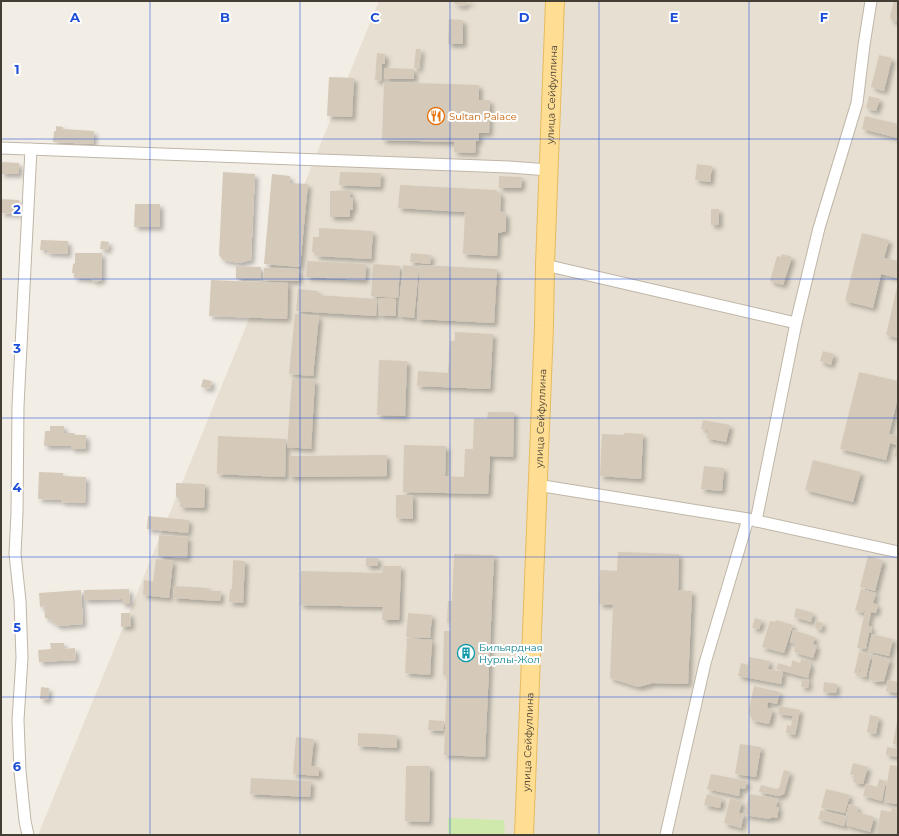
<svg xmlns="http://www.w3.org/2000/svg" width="899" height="836" font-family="Montserrat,sans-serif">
<defs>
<filter id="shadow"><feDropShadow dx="3.5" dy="3.5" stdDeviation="2" flood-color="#0004"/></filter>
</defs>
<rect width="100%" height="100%" fill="#f3eee5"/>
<polygon fill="#e7e0d2" points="379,1 898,1 898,835 38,835"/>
<polygon fill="#cfe9ac" points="448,818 504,820 505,835 448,835"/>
<g fill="#d5caba" filter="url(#shadow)">
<polygon points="451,1 472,1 472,3 468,2 465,5 460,6"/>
<polygon points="894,1 898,1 898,22 891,20 890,16"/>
<polygon points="449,19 463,20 463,44 448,44"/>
<polygon points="416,49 421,49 419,69 414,68"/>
<polygon points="377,53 385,54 385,64 382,64 381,81 375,80"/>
<polygon points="879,55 892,58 884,91 871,87"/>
<polygon points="384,68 414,69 414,79 384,79"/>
<polygon points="329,77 354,78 352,117 327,116"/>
<polygon points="384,82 479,85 479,100 490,100 489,133 479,133 479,141 476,141 475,153 454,152 454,142 382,140"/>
<polygon points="869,96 880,99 876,111 866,108"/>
<polygon points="865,116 898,124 898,138 862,129"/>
<polygon points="56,126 63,127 63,129 94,131 93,144 53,142 54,131 56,131"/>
<polygon points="1,162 19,163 19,174 1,174"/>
<polygon points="697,164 712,166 710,182 695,180"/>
<polygon points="223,172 255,174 251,260 239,263 223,260 219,255"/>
<polygon points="340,172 381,173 380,187 339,185"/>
<polygon points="272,174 290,176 290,183 308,184 300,267 264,264"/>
<polygon points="499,176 522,177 521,188 499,188"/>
<polygon points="400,185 496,190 501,195 500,211 506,214 506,231 498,233 497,256 463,254 465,212 398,208"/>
<polygon points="350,190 350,198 353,197 353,210 350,210 350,217 330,217 330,191"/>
<polygon points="1,199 19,200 19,214 1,213"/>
<polygon points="135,204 160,204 160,227 134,227"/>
<rect x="711" y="209" width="8" height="16"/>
<polygon points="319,228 373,231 371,259 316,256 316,252 312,252 313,237 319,237"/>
<polygon points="862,233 889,240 884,258 898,261 898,278 881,274 873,308 845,301"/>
<polygon points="41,240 68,241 68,254 47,253 47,250 40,250"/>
<polygon points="101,241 109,242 108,250 100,249"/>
<polygon points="75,253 102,253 102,280 95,282 91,279 74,278 74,273 72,273 73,264 75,263"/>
<polygon points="411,253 431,255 430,264 410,262"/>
<polygon points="782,254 792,257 783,285 770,281 777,256 781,257"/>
<polygon points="307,261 366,264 365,280 306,277"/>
<polygon points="373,264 400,266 398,298 371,296"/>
<polygon points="403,265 419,267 414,318 398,316"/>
<polygon points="420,265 497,269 494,323 417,319"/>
<polygon points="236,266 261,267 261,279 236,279"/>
<polygon points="264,268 299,269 299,281 263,280"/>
<polygon points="211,280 288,283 287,319 209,316"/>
<polygon points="897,287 898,287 898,338 886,335"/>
<polygon points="298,289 318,291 318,295 377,299 376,316 296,311"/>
<polygon points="379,298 396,299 396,316 378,315"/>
<polygon points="295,314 319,316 313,376 289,374"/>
<polygon points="455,332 493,334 490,389 417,386 418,371 448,373 450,341 455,341"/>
<polygon points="823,351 834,354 831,365 820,361"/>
<polygon points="379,360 407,361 405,416 377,415"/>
<polygon points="859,372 898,381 898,397 889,434 898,436 898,457 894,456 897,445 890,443 886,460 840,449"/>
<polygon points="203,379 212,381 210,389 201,387"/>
<polygon points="292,379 315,380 311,449 287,447"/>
<polygon points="488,412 514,412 513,457 490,456 488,494 403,492 404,445 446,446 445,476 464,477 465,449 473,449 474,418 487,419"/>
<polygon points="703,420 730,425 726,442 706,438 708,430 701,429"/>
<polygon points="50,426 64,426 64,433 74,433 75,435 86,435 86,449 71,449 71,446 44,446 45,431 50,431"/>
<polygon points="624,433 643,434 641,479 600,476 602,434 624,435"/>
<polygon points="218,436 286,439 285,477 217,474"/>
<polygon points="387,455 387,476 289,477 289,456"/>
<polygon points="813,460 861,472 853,502 805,490"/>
<polygon points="704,466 724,468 722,491 701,489"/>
<polygon points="39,472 63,473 63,476 86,477 85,503 61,502 61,500 38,499"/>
<polygon points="176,483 205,484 204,508 180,507 180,497 176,497"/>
<polygon points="396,495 413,495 413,519 396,518"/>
<polygon points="148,516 189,520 188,533 147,529"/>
<polygon points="159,535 188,537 187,558 158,556"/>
<polygon points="618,552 679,554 678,590 692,591 688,684 653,683 638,687 610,678 613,605 599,604 600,570 617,571"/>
<polygon points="454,554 494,555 485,757 444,755 447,676 443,675 444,631 450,631 451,623 447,623 448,601 452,601"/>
<polygon points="868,556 883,560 875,591 860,587"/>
<rect x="366" y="558" width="12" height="8"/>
<polygon points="156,559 173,561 169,598 143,595 144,580 153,582"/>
<polygon points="233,560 245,561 243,603 229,602 230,589 232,589"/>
<polygon points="383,566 401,566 399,620 382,620 383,607 300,605 301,571 382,573"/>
<polygon points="174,586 209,588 209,591 221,591 220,601 173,598"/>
<polygon points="129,589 130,604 122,604 122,599 84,600 84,590"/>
<polygon points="861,589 876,593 873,603 878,605 876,613 871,612 868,626 872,627 871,633 869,632 866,649 857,648 865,611 864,610 863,613 855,610"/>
<polygon points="81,590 83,624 58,626 49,619 45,618 44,606 40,607 39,593"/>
<polygon points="796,608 813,613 811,622 794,617"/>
<polygon points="121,613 130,613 131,626 121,627"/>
<polygon points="408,613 432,615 430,638 406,637"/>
<polygon points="755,618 762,620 759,629 752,628"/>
<polygon points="776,620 793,625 784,653 762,647 770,621 775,622"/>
<polygon points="816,621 823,623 821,630 815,628"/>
<polygon points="793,630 815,637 813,644 817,646 813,658 794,652 796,644 790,642"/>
<polygon points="872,634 893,639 889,656 868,651"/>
<polygon points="407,638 432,640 430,675 405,673"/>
<polygon points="50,643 64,643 64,649 75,648 76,660 39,662 38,650 51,649"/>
<polygon points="859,652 871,655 866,677 859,676 861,669 859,669 858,674 854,673"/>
<polygon points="874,655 890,659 884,681 876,682 871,680 869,675"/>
<polygon points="749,657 770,661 768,669 783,672 781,684 738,676 741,663 748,665"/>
<polygon points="801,659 810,661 809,664 811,665 808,678 776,669 778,663 791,667 792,660 800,663"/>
<polygon points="802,679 809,679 808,688 801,687"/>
<polygon points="888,680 898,682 898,693 886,691"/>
<polygon points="824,682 837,684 836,693 823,692"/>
<polygon points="754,686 780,692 777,704 768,702 767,708 773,709 769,724 754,721 750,716 749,710"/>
<polygon points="41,687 49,688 48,700 40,699"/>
<polygon points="779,706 800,710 795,735 786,733 787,725 791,726 793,716 778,714"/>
<polygon points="870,715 879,717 876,734 867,732"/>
<polygon points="429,720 444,721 443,731 428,730"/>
<polygon points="897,721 898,721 898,744 893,744"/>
<polygon points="358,733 397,735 397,748 358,746"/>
<polygon points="296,737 314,739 311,766 319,767 319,776 293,774"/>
<polygon points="740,744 761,747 756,777 735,774"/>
<polygon points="887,747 898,749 898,757 886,755"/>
<polygon points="853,763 868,767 863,784 853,782 855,776 850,774"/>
<polygon points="890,765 898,766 898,804 884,802"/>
<polygon points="406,766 430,766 429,822 405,821"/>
<polygon points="784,770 790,772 784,794 779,796 759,792 761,785 776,789 779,788"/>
<polygon points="711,774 747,781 745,789 740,788 739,796 707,789"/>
<polygon points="251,778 311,781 310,797 250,794"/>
<polygon points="879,779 886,781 882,801 863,796 866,784 877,787"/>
<polygon points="826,789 850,795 845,813 821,808"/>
<polygon points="707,794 722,798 720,808 704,805"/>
<polygon points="749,794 778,799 776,807 779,807 777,818 772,817 770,819 745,815"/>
<polygon points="730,798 742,802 739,813 744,814 741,828 724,823"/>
<polygon points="849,804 858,807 857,812 874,817 870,832 846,825 849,816 846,815"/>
<polygon points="892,808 898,809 898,835 876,835 881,810 891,812"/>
<polygon points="821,810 847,817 844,826 818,819"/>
</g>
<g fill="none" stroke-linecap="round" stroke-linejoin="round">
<g stroke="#bfb6a7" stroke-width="13">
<g id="minor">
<polyline points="1,148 509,167 549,170"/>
<polyline points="545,265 796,323"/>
<polyline points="537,485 748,519 898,552"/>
<polyline points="756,521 796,323 819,228 857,103 864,45 871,1"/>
<polyline points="28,835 25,821 20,771 18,720 22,658 20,601 15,554 17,513 18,406 31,149"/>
<polyline points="666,835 705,663 748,519"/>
</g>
</g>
<g stroke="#e7bb5e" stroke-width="20">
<g id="primary">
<path id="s1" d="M524,835L544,326L545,265L555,1"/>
</g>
</g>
<use href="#minor" stroke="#fff" stroke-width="11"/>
<use href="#primary" stroke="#ffdd92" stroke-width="18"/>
</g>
<path fill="none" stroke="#1d4ed8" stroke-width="1" stroke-opacity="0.55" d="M150,1V835M300,1V835M450,1V835M599,1V835M749,1V835M1,139H898M1,279H898M1,418H898M1,557H898M1,697H898"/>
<defs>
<g id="restaurant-ring" transform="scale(0.9)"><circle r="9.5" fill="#fff" stroke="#e8710a" stroke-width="1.5"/><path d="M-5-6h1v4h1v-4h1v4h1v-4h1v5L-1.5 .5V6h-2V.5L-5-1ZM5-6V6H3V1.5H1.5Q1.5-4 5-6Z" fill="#e8710a"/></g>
<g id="building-ring" transform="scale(0.9)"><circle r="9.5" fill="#fff" stroke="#0f9aa8" stroke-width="1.5"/><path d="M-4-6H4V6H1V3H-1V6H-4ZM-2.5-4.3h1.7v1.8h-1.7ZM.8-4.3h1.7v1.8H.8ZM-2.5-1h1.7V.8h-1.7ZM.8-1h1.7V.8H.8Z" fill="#0f9aa8"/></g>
</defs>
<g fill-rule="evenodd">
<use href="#restaurant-ring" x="436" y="116"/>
<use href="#building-ring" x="466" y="653"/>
</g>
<g text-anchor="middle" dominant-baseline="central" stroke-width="4" stroke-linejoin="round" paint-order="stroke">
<g font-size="10" fill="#453e34" stroke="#fff">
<text stroke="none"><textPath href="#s1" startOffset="741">улица Сейфуллина</textPath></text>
<text stroke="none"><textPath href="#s1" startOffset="417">улица Сейфуллина</textPath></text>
<text stroke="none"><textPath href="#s1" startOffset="93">улица Сейфуллина</textPath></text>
</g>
<g font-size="10" fill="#c56008" stroke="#fff" text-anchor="start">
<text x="449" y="116">Sultan Palace</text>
</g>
<g font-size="10" fill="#0d838f" stroke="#fff" text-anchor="start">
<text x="479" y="647">Бильярдная<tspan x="479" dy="12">Нурлы-Жол</tspan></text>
</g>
</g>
<g font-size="13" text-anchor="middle" font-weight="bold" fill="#1d4ed8" stroke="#fff" stroke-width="4" stroke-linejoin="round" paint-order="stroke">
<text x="75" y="22">A</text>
<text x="225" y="22">B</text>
<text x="375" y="22">C</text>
<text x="524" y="22">D</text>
<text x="674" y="22">E</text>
<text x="824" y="22">F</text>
<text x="17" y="74">1</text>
<text x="17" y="214">2</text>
<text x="17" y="353">3</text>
<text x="17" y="492">4</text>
<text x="17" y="632">5</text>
<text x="17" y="771">6</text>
</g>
<rect width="899" height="836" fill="none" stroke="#453e34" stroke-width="4"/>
</svg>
